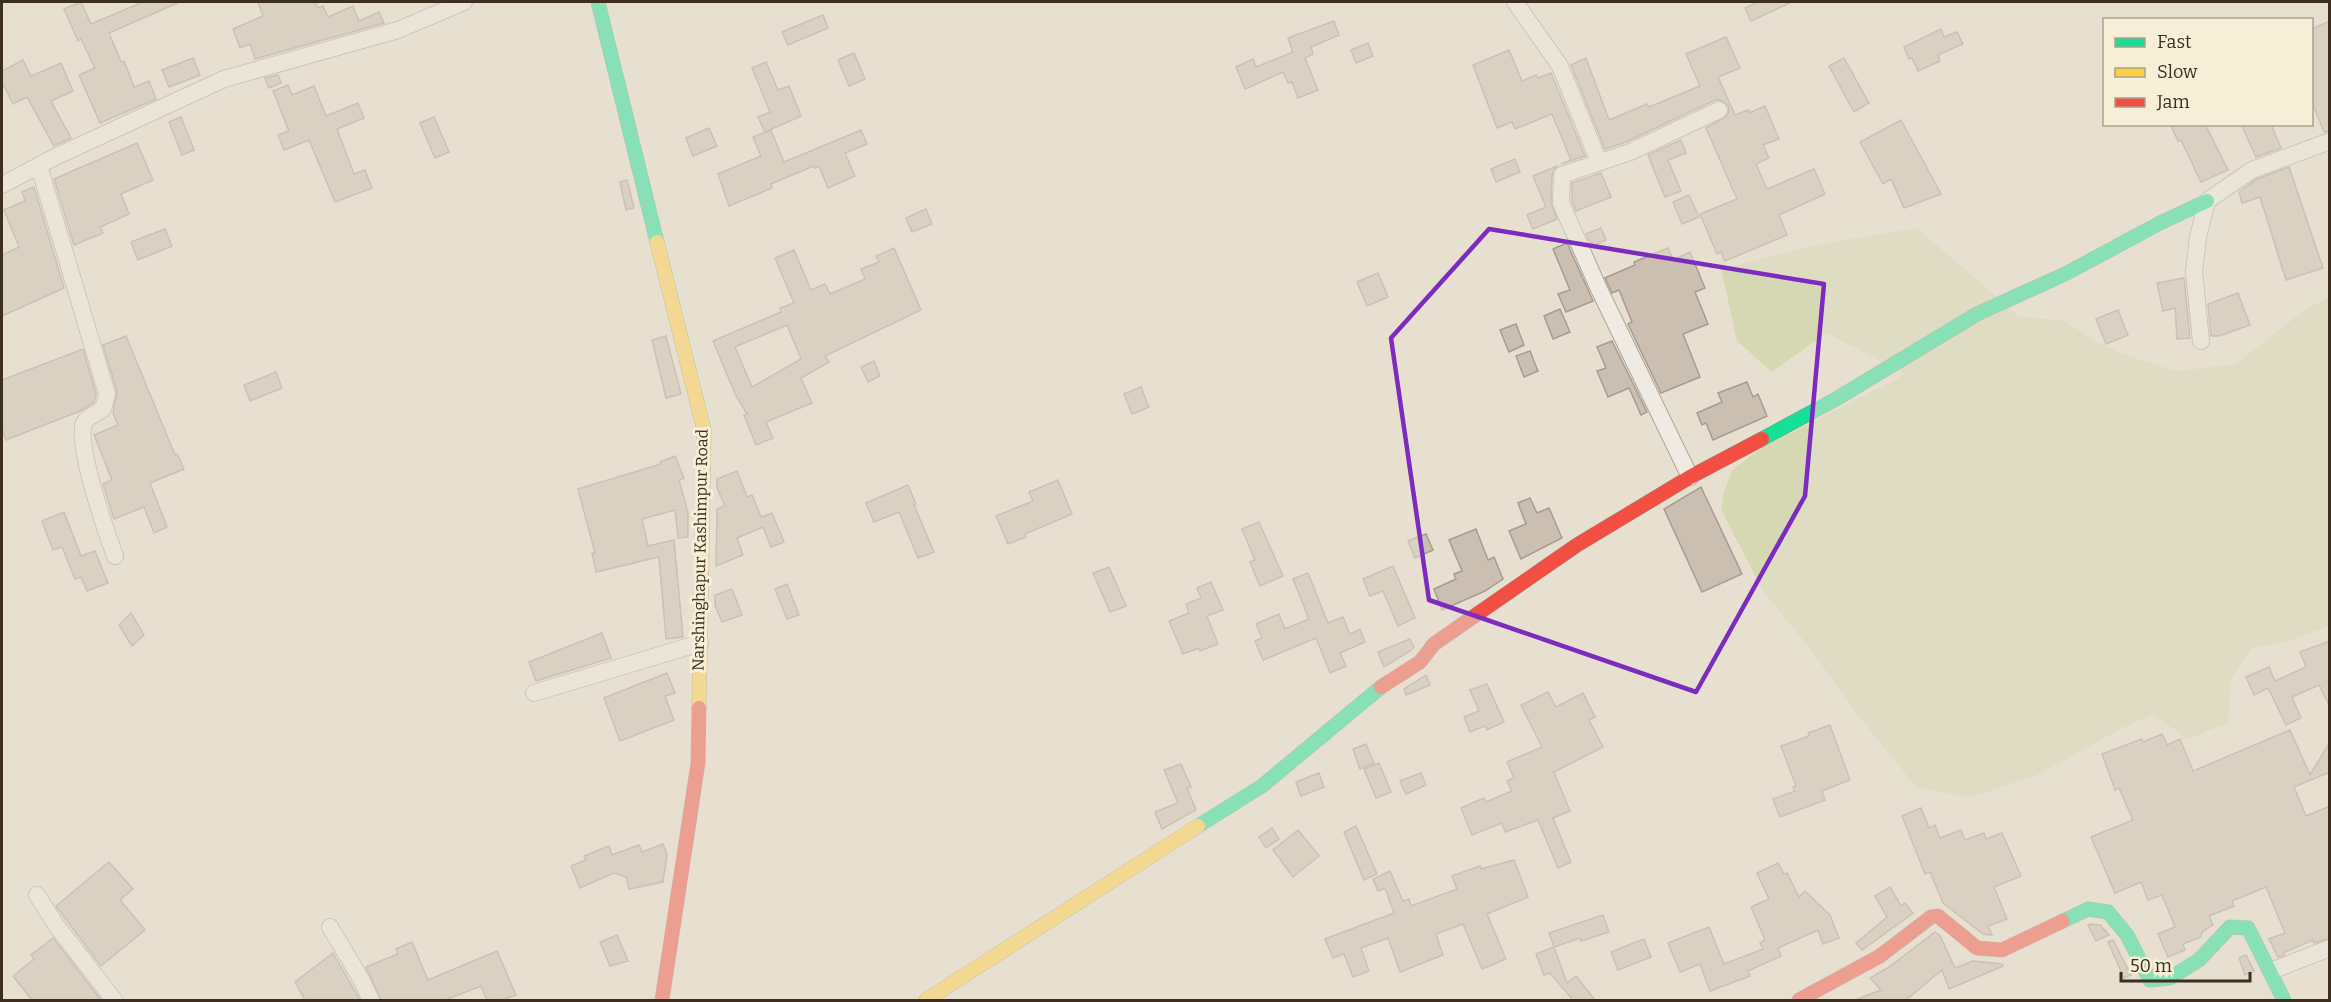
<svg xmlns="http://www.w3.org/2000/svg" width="2331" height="1002" font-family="Bitter,serif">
<rect width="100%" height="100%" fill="#e7e0d1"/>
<polygon fill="#d6d7b3" points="1917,228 2019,316 2065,321 2100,344 2126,355 2176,371 2236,364 2307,308 2329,297 2329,626 2283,643 2252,648 2231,680 2228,723 2188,739 2153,715 2125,727 2037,775 1969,798 1916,787 1857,714 1808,646 1764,593 1722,511 1723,495 1732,470 1762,448 1906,374 1826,333 1772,372 1737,341 1721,269 1811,246"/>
<g fill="#cbbfb2" stroke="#a89c90" stroke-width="1.5" fill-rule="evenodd">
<polygon points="81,2 91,24 143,2 180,2 109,33 121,62 124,61 134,87 149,81 156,99 100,123 79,75 95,68 81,39 78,41 64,9"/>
<polygon points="258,2 315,2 318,8 323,6 328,17 353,6 359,21 379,12 384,23 255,59 250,44 240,48 233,29 263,16"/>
<polygon points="1758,2 1792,2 1751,21 1745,8"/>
<polygon points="823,15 828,28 788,45 782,32"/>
<polygon points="1334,21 1339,35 1311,47 1313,54 1305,58 1318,90 1298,98 1292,82 1288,83 1283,72 1245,89 1236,67 1253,59 1256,67 1293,52 1288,38"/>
<polygon points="2330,21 2330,131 2324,132 2312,102 2312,29"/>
<polygon points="1941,29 1944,37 1957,32 1963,44 1938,55 1940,61 1918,71 1912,58 1909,59 1904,47"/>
<polygon points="1726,37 1740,68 1718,77 1735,115 1748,110 1749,113 1765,106 1779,139 1763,145 1769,158 1756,164 1767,189 1814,169 1825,194 1779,215 1787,235 1725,261 1721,252 1717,254 1700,214 1737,199 1706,128 1727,116 1729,110 1728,105 1720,100 1715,100 1626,142 1605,149 1571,65 1586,58 1609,120 1647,104 1649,107 1700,86 1686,54"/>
<polygon points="1368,43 1373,56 1356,63 1351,50"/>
<polygon points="1509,50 1522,81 1536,75 1538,78 1551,73 1585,156 1561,164 1571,160 1552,114 1515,129 1512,122 1497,128 1473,65"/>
<polygon points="854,53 865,79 849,86 838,60"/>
<polygon points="193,58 200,75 169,87 162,70"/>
<polygon points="1844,58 1869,103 1854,112 1829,66"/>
<polygon points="23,60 31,76 61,63 73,91 51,101 71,138 54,146 27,97 13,104 2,82 2,71"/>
<polygon points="766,62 778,90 789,86 801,116 765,132 758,117 770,112 752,68"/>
<polygon points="278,75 281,83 269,88 265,78"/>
<polygon points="288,85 292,95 314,86 326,116 358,103 364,118 337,129 354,174 365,170 372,188 335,202 309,140 284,150 278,135 289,131 273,91"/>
<polygon points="181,117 194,150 182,155 169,122"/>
<polygon points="434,117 449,152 435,158 420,123"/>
<polygon points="1901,120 1941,194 1904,208 1891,179 1883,184 1860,142"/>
<polygon points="2170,124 2205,124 2228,170 2201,182 2181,140 2178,141"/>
<polygon points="2241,124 2271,124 2281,148 2256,157"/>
<polygon points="709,128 717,146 693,156 686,138"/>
<polygon points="771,130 784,162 861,130 867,144 845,153 855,176 828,188 819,166 815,168 814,166 771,184 772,188 729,206 718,174 761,156 753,137"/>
<polygon points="1681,140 1686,153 1668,160 1681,191 1665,197 1648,155"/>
<polygon points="137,143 153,180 121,194 129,214 100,227 103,233 74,245 54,179"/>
<polygon points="1515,159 1520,172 1496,182 1491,169"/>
<polygon points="1557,166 1552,174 1551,203 1557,219 1533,229 1527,215 1546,207 1533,176"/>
<polygon points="2289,167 2323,268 2286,280 2260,197 2242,203 2239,192 2257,179"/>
<polygon points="1601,173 1611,197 1576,211 1572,201 1572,183"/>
<polygon points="627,180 634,208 626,210 620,182"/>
<polygon points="34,187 64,288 2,316 2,255 19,247 4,210 25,201 22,192"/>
<polygon points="1689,195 1699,217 1682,224 1673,202"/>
<polygon points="926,209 932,224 912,232 906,218"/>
<polygon points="1601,228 1606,240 1592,246 1586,234"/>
<polygon points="165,229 172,246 138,260 131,242"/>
<polygon points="1567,243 1593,301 1566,312 1558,294 1570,290 1553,249"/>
<path d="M894,248L921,310L825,356L829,362L801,378L812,403L766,422L773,438L756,445L744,415L747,414L736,396L713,341L781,312L780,308L794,303L775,258L794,250L811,290L825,284L830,294L865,279L861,269L879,262L876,256ZM787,325L801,359L752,387L735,347Z"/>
<polygon points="1668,248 1673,260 1690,252 1705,288 1695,292 1708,324 1683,334 1700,377 1661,393 1628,324 1632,322 1619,290 1612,293 1605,278 1635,265 1634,262"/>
<polygon points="1378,273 1388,297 1367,306 1357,282"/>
<polygon points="2184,278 2190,338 2177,339 2175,308 2163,311 2157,283"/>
<polygon points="2238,293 2250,325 2219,336 2211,336 2208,304"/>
<polygon points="1560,309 1570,332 1553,339 1544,316"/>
<polygon points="2118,310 2128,335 2106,344 2096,319"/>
<polygon points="1516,324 1524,345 1509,352 1500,330"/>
<polygon points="126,336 175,455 177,454 184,469 150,483 167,527 154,533 144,507 114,519 103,484 112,480 94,435 118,425 113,413 117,391 103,345"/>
<polygon points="666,336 681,394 666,398 652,340"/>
<polygon points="1612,341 1647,412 1641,415 1629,388 1608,397 1597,371 1606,368 1597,347"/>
<polygon points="83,349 96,394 94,402 80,411 6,440 2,429 2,380"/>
<polygon points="1530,351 1538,371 1524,377 1516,356"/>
<polygon points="874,361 880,376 868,382 861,367"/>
<polygon points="276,372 282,388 250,401 244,385"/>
<polygon points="1747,382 1753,397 1758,394 1767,416 1713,440 1706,423 1702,425 1697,413 1722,402 1718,393"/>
<polygon points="1141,387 1149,407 1132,414 1124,394"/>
<polygon points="675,456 684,478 679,480 688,513 688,537 678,538 675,510 642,519 648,546 674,540 683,637 666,639 659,557 596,572 592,553 595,553 578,489 661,464 660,462"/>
<polygon points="737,471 747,497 752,495 761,517 772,513 784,542 771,547 763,527 737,538 743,555 716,566 717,509 725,506 717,488 717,479"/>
<polygon points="1058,480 1072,514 1025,534 1026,537 1008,544 996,516 1033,501 1029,492"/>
<polygon points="908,485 916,504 914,505 934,552 918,558 899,512 874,522 866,503"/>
<polygon points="1701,487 1742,574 1702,592 1664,509"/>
<polygon points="1530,498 1537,513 1549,508 1562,538 1521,559 1509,531 1526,524 1518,503"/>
<polygon points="64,512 81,556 95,551 108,583 87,591 81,577 75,579 62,547 53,550 42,521"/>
<polygon points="1259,522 1283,576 1260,586 1250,562 1255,560 1242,529"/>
<polygon points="1476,529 1488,560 1494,557 1503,579 1485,591 1442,610 1434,589 1456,579 1454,574 1462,571 1449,540"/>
<polygon points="1426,534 1433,550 1415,558 1408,541"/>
<polygon points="1393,566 1415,618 1398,626 1383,591 1370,596 1363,579"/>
<polygon points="1109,567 1126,606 1110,612 1093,573"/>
<polygon points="1308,573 1328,623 1343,617 1350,634 1360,629 1365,642 1340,653 1346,666 1330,673 1316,638 1263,660 1255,641 1262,638 1256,624 1279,614 1285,629 1309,619 1293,579"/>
<polygon points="1211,582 1223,610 1207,616 1218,644 1200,651 1199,648 1183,654 1169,621 1189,613 1186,604 1201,598 1197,588"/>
<polygon points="787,584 799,615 787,619 775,589"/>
<polygon points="732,589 742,615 722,622 715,605 715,595"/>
<polygon points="131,613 144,635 132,646 119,625"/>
<polygon points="602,633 611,658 536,681 529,662"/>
<polygon points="1410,639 1414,647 1410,651 1384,667 1378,652"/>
<polygon points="2330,641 2330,707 2319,685 2292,697 2301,718 2286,725 2268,688 2254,695 2246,677 2269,667 2275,681 2306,667 2300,652"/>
<polygon points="667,673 675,693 665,696 674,720 620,741 604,698"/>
<polygon points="1426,675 1430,685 1406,695 1404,689"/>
<polygon points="1487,684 1504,722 1487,730 1485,726 1470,732 1464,717 1479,711 1470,690"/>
<polygon points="1548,692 1556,707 1583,693 1595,717 1589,720 1603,747 1554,772 1570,811 1553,818 1571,862 1558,868 1538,820 1505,832 1502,823 1472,835 1461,808 1484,798 1486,802 1512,791 1507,781 1514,778 1507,762 1542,747 1521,705"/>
<polygon points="1830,725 1850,780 1822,791 1825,800 1780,817 1773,799 1795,791 1793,787 1796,786 1781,746 1809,736 1808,733"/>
<polygon points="2290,730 2310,775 2330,742 2330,772 2294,787 2306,816 2330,806 2330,938 2314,943 2313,940 2283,953 2284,955 2278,957 2269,939 2285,933 2266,887 2232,901 2234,906 2209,916 2213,925 2202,932 2201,937 2183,944 2185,950 2168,957 2158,934 2175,927 2162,895 2148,900 2141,882 2115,893 2091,837 2133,820 2119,788 2115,790 2102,754 2142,739 2143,742 2162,734 2167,745 2180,739 2193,771"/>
<polygon points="1366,744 1374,763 1360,769 1353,749"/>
<polygon points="1379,763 1391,792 1376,798 1364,769"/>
<polygon points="1181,764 1191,787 1187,788 1196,810 1162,829 1155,812 1178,803 1164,770"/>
<polygon points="1319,773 1324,787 1301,796 1296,782"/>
<polygon points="1421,773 1426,785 1406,794 1400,781"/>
<polygon points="1921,808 1929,828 1935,825 1940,838 1961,830 1965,840 1984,833 1986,839 2002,833 2021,876 1994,887 2007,919 1988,926 1992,935 1983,934 1943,903 1930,872 1925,874 1902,816"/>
<polygon points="1356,826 1377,874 1364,880 1344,832"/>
<polygon points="1272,828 1279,839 1266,848 1259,837"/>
<polygon points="1298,830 1319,856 1293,877 1273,850"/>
<polygon points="663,844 667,855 663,882 629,889 626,877 614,873 580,888 571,866 586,860 584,856 609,846 612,855 639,845 642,852"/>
<polygon points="1514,860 1528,897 1487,914 1506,959 1482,969 1463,924 1436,934 1443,955 1400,972 1388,938 1361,948 1369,971 1353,977 1344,954 1333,958 1325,939 1394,913 1385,888 1378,891 1373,879 1390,871 1403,901 1409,899 1411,906 1457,889 1452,876 1480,866 1481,869"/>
<polygon points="109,862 133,889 120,900 145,930 101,966 56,906"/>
<polygon points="1778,863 1784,874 1787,873 1799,897 1805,891 1830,915 1839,938 1823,944 1818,930 1778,948 1781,956 1748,971 1750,976 1710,991 1700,964 1680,972 1668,943 1709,927 1724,964 1763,949 1760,943 1765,940 1751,907 1769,899 1757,873"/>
<polygon points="1890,887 1901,906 1905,903 1913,913 1862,950 1856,943 1887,917 1875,896"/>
<polygon points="1603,915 1609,932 1581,941 1580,938 1554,947 1549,933"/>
<polygon points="2090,924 2100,925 2109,935 2096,941 2088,925"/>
<polygon points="1935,932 1940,936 1955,968 1973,961 2002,964 2003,966 1949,989 1942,970 1906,1000 1855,1000 1881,990 1870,978 1889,967"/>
<polygon points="617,935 628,961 610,966 600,942"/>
<polygon points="53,938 101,1000 32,1000 13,976 34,959 31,955"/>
<polygon points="1644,939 1651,957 1618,970 1611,952"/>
<polygon points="2113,940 2131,975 2124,978 2108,942"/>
<polygon points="412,942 428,980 497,951 516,995 502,1000 487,1000 481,986 445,1000 381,1000 366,967 398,954 396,949"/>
<polygon points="1554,947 1567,983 1576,976 1595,1000 1573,1000 1550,973 1544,975 1536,954"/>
<polygon points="333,953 360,1000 305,1000 295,982"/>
<polygon points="2246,955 2254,971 2245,975 2239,958"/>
</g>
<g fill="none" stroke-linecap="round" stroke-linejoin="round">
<g stroke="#ada599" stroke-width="18">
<g id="street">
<polyline points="1515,2 1560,66 1599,162"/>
<path d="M39,166L107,394L103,409C97,413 87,417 84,423C76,445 106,531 115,556"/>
<polyline points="2,185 55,157 224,79 398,30 464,2"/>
<polyline points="2201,341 2194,272 2198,237 2207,201 2252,170 2330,141"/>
<polyline points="1690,477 1598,287 1561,203 1562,175 1630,152 1719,110"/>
<polyline points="534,693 700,643"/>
<polyline points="37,895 56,925 114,1000"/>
<polyline points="330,927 361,979 371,1000"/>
<polyline points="2271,971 2330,948"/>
</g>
</g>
<g stroke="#9c958a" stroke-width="15">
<g id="fast">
<polyline points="598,2 657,242"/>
<polyline points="1762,439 1836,399 1977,314 2067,273 2160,223 2207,201"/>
<polyline points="1198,826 1262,786 1381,687"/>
<polyline points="2063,921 2088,909 2108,912 2127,935 2150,980 2170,978 2199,960 2230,927 2248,928 2284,1000"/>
</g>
</g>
<g stroke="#9c958a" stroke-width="15">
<g id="slow">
<polyline points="657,242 704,430 699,708"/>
<polyline points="926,1000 1198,826"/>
</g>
</g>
<g stroke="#9c958a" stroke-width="15">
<g id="jam">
<polyline points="1381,687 1420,662 1434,644 1577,545 1690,477 1762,439"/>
<polyline points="662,1000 698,763 699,708"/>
<polyline points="1799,1000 1880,956 1931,917 1938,916 1977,948 2002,950 2063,921"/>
</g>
</g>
<use href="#street" stroke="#efebe3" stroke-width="16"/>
<use href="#fast" stroke="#16e098" stroke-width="14"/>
<use href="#slow" stroke="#ffcf43" stroke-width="14"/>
<use href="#jam" stroke="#f24e42" stroke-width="14"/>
</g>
<path d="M0 0H2331V1002H0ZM1489,229L1824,284L1805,496L1696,692L1429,600L1391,338Z" fill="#e7e0d1" fill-opacity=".55" fill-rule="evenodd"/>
<path fill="none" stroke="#7b2cbf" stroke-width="4.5" stroke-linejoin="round" d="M1489,229L1824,284L1805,496L1696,692L1429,600L1391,338Z"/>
<g text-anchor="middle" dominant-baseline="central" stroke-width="6" stroke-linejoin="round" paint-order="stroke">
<g font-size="16" fill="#3d2e20" stroke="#f7eed8">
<text transform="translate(700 550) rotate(-89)">Narshinghapur Kashimpur Road</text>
</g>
</g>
<rect width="2331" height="1002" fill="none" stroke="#3d2e20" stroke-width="6"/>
<rect x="2103" y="18" width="210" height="108" fill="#f7eed8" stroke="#ada18e" stroke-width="1.5"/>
<rect x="2115" y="38" width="30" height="9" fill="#16e098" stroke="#ada18e" stroke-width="1.5"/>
<text x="2157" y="48" font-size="18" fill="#3d2e20">Fast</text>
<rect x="2115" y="68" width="30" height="9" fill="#ffcf43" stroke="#ada18e" stroke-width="1.5"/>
<text x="2157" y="78" font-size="18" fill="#3d2e20">Slow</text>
<rect x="2115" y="98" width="30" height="9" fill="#f24e42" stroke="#ada18e" stroke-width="1.5"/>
<text x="2157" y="108" font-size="18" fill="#3d2e20">Jam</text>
<path d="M2121 972v9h129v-9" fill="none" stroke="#3d2e20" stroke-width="3"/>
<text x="2130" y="972" font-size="18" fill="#3d2e20" stroke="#f7eed8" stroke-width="4.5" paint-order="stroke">50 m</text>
</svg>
